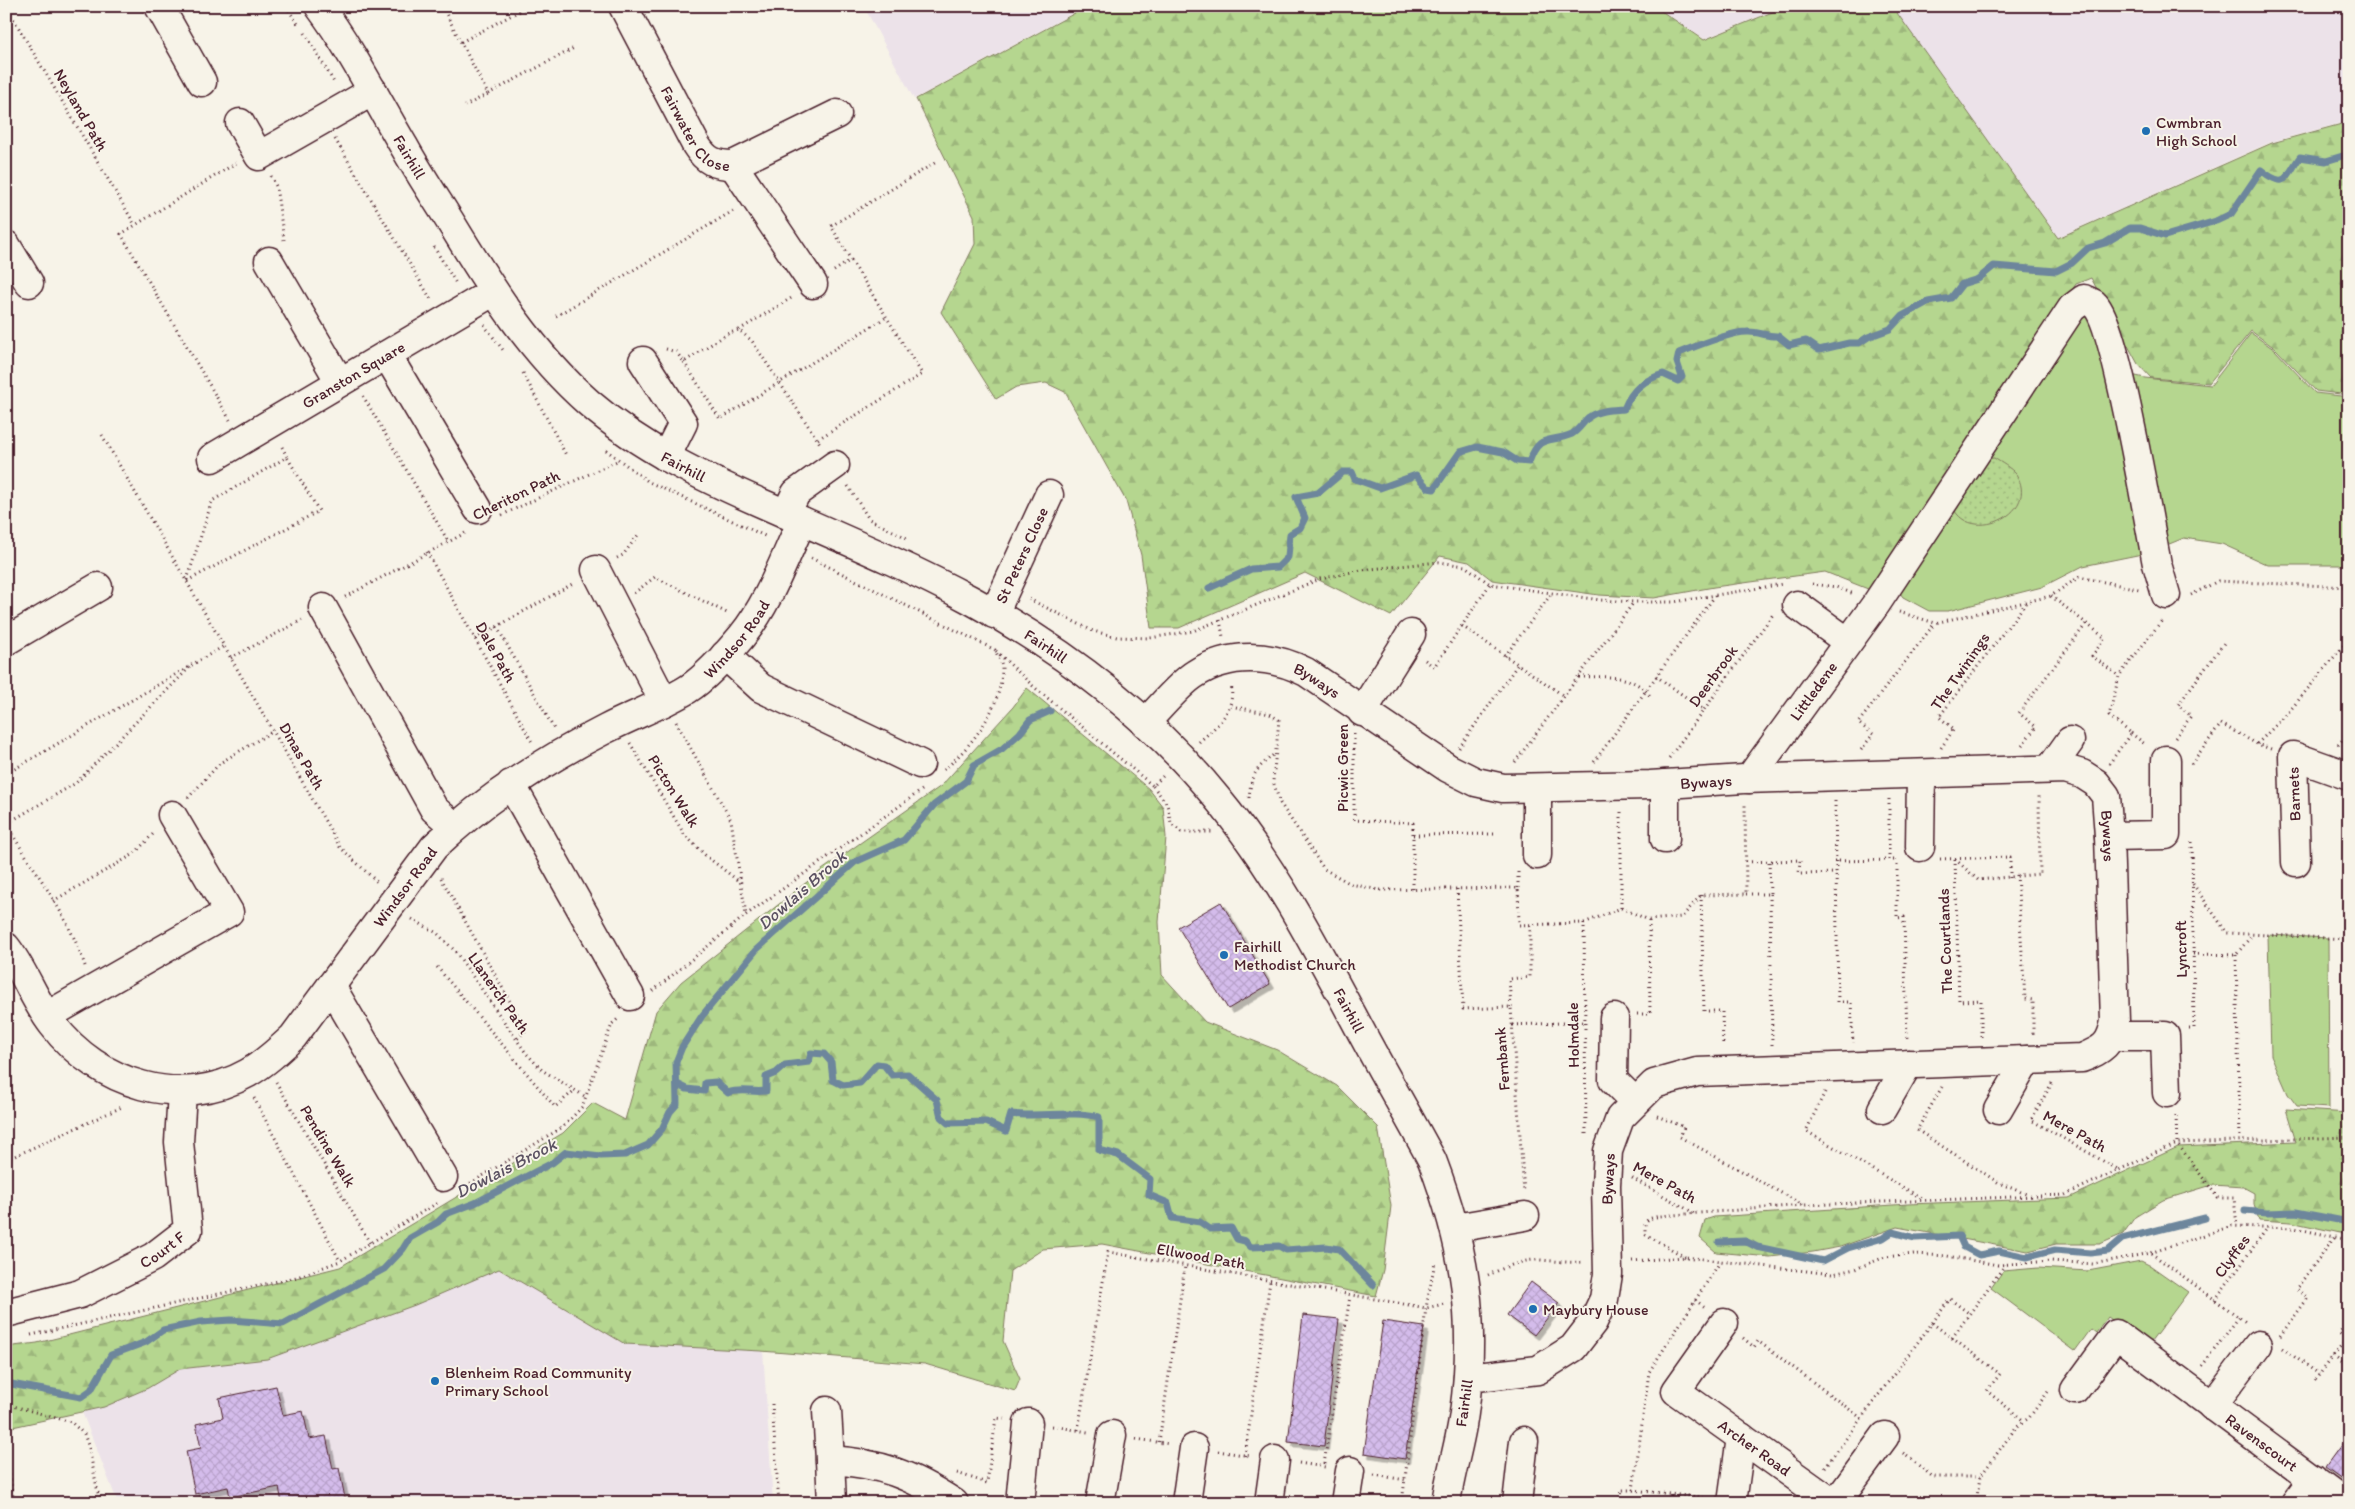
<svg xmlns="http://www.w3.org/2000/svg" width="2355" height="1509" font-family="Itim,sans-serif">
<defs>
<pattern id="forest-firs" width="22" height="20" patternUnits="userSpaceOnUse" patternTransform="scale(1.25)"><rect width="22" height="20" fill="#b5d68f"/><path d="M5 1l3.5 6h-7zM16 11l3.5 6h-7z" fill="#9db77c"/></pattern>
<pattern id="park-dots" width="8" height="8" patternUnits="userSpaceOnUse" patternTransform="scale(1.25)"><rect width="8" height="8" fill="#b5d68f"/><path d="M2 2h.1M6 6h.1" fill="none" stroke="#9db77c" stroke-width="1.8" stroke-linecap="round"/></pattern>
<pattern id="building-cross-hatch" width="8" height="8" patternUnits="userSpaceOnUse" patternTransform="scale(1.25)"><rect width="8" height="8" fill="#d4bceb"/><path d="M0 0l8 8M0 8l8-8" fill="none" stroke="#b8a1ca"/></pattern>
<filter id="shadow"><feDropShadow dx="4.5" dy="4.5" stdDeviation="0" flood-color="#0004"/></filter>
</defs>
<rect width="100%" height="100%" fill="#f7f3e8"/>
<filter id="ink" filterUnits="userSpaceOnUse"><feTurbulence type="fractalNoise" baseFrequency=".02" numOctaves="2"/><feDisplacementMap in="SourceGraphic" scale="10" xChannelSelector="R" yChannelSelector="G"/><feConvolveMatrix kernelMatrix="1 2 1 2 8 2 1 2 1" color-interpolation-filters="sRGB"/></filter>
<g filter="url(#ink)">
<g fill="#ece2e9">
<polygon points="860,6 1086,6 914,99 868,14"/>
<polygon points="1655,6 1785,6 1704,39"/>
<polygon points="1892,6 2349,6 2349,121 2271,142 2058,237"/>
<polygon points="421,1232 763,1350 773,1503 118,1503 80,1407 206,1327"/>
</g>
<g fill="#b5d68f" stroke="#807a5d">
<polygon points="2077,315 2091,315 2108,370 2145,378 2211,385 2251,333 2275,350 2315,393 2349,397 2349,565 2268,565 2222,544 2184,538 2147,553 2083,566 2042,587 1948,611 1929,611 1903,597 1897,589"/>
<polygon points="2268,935 2328,938 2329,1108 2297,1106 2288,1094 2271,1055"/>
<polygon points="2141,1261 2151,1266 2188,1292 2148,1346 2108,1317 2096,1333 2091,1329 2075,1351 1991,1288 2003,1271 2038,1268 2088,1271"/>
</g>
<g fill="url(#forest-firs)" stroke="#807a5d">
<polygon points="1088,6 1654,6 1704,40 1787,6 1892,6 2058,238 2272,143 2349,122 2349,395 2316,391 2276,349 2251,331 2209,383 2151,378 2138,364 2091,278 2076,284 1878,586 1868,589 1825,572 1714,587 1654,598 1599,595 1492,580 1469,562 1440,556 1391,616 1305,573 1179,628 1151,628 1141,555 1126,501 1065,392 1046,383 1016,387 996,399 941,312 975,244 974,216 916,99"/>
<polygon points="1027,688 1149,789 1163,807 1166,837 1159,922 1162,975 1205,1022 1277,1050 1337,1086 1378,1127 1391,1206 1383,1270 1376,1296 1102,1244 1043,1249 1010,1271 1003,1341 1020,1379 1015,1391 925,1364 761,1351 625,1344 499,1269 415,1305 267,1359 180,1369 148,1388 104,1407 8,1428 6,1347 37,1343 340,1267 563,1133 593,1103 625,1120 656,1011 681,982 822,870 941,786 1013,707"/>
<polygon points="2286,1109 2349,1113 2349,1235 2291,1222 2259,1220 2254,1205 2254,1193 2243,1187 2212,1185 2163,1200 2135,1217 2123,1234 2100,1244 2056,1244 2028,1251 1897,1227 1840,1247 1813,1252 1770,1257 1716,1252 1700,1238 1705,1220 1714,1217 1908,1204 2069,1198 2178,1147 2296,1142"/>
</g>
<path fill="url(#park-dots)" stroke="#807a5d" d="M1994,458C2000,462 2011,468 2016,474C2042,515 1967,546 1952,505L1983,459Z"/>
<g fill="none" stroke-linecap="round" stroke-linejoin="round">
<g stroke="#6d869c" stroke-width="7">
<path d="M1209,588L1251,569L1278,567L1288,557L1290,534L1300,528L1305,518L1296,497L1318,493L1343,472H1352L1355,479L1380,488L1416,475L1428,488L1434,489L1460,452L1477,447L1503,452L1517,461L1529,462C1540,432 1549,444 1572,434C1579,430 1583,422 1589,417C1599,410 1612,410 1624,409C1632,389 1644,380 1663,374L1678,381L1682,377L1677,362L1679,353C1696,346 1730,332 1747,332C1758,331 1767,337 1778,336L1789,345L1806,341L1819,350L1849,343H1859L1868,337L1890,329L1902,316L1928,302L1951,298L1962,284L1978,279L1994,266L2056,271L2072,263L2088,248L2105,243L2130,228H2140L2165,236L2216,221L2231,214L2261,170C2287,191 2286,176 2300,157L2326,161L2349,154"/>
<path d="M677,1084L687,1089L704,1091L705,1083L716,1082L728,1093C742,1088 752,1093 766,1091V1077L776,1073L785,1065L809,1062L811,1053L824,1054L831,1062L833,1080L843,1085L860,1083L877,1064L884,1065L892,1075L908,1074L937,1100L941,1117L948,1123L986,1122L1006,1131L1011,1114C1040,1118 1071,1110 1099,1117V1150L1118,1155L1150,1179L1149,1195L1168,1203L1172,1218L1200,1222L1210,1229L1231,1228L1237,1239L1245,1241L1251,1247L1279,1246L1286,1250L1326,1247L1339,1249L1373,1285"/>
<polyline points="2245,1211 2267,1213 2296,1212 2349,1222"/>
<polyline points="1719,1242 1745,1241 1757,1247 1823,1261 1848,1248 1883,1238 1892,1232 1915,1238 1959,1236 1964,1247 1979,1255 1999,1251 2027,1257 2055,1250 2090,1253 2108,1251 2122,1239 2205,1218"/>
<polyline points="6,1383 81,1397 91,1390 111,1355 146,1342 163,1330 201,1322 231,1320 283,1324 384,1269 403,1249 410,1238 438,1222 446,1214 475,1203 552,1163 566,1152 601,1156 625,1155 648,1145 662,1129 670,1112 677,1104 676,1062 682,1047 702,1016 756,950 855,862 904,840 934,805 966,781 974,765 1002,749 1020,733 1030,720 1050,711"/>
</g>
</g>
<g fill="url(#building-cross-hatch)" stroke="#4a1f2b" filter="url(#shadow)">
<polygon points="1221,902 1270,984 1228,1009 1178,927"/>
<polygon points="1531,1282 1559,1303 1534,1335 1507,1315"/>
<polygon points="1303,1315 1339,1319 1324,1446 1288,1442"/>
<polygon points="1383,1321 1424,1327 1405,1459 1364,1453"/>
<polygon points="276,1386 283,1415 303,1411 309,1439 326,1436 333,1469 339,1468 346,1503 282,1503 279,1487 230,1497 228,1487 195,1494 186,1451 201,1448 196,1424 223,1418 219,1398"/>
<polygon points="2349,1435 2349,1485 2325,1468"/>
</g>
<g fill="none" stroke-linecap="round" stroke-linejoin="round">
<g stroke="#4a1f2b" stroke-width="31">
<g id="minor">
<polyline points="159,6 202,82"/>
<path id="s1" d="M319,6C352,50 377,101 405,148C420,175 437,200 453,226C492,290 532,353 589,403C642,449 704,478 768,506C836,536 906,565 971,600C1063,650 1150,716 1216,797C1276,869 1320,955 1364,1037C1386,1078 1410,1119 1432,1160C1465,1247 1477,1321 1464,1413C1460,1444 1450,1473 1446,1503"/>
<path id="s2" d="M623,6L696,145C706,161 715,165 733,165L837,114"/>
<polyline points="240,123 259,156 373,91"/>
<polyline points="733,165 813,284"/>
<polyline points="6,245 29,283"/>
<polyline points="269,261 340,382"/>
<polyline points="387,355 478,509"/>
<polyline points="643,361 683,423 666,457"/>
<path id="s3" d="M212,458L493,292"/>
<polyline points="786,514 796,493 835,465"/>
<polyline points="596,570 664,702"/>
<polyline points="1797,605 1848,642"/>
<polyline points="323,608 434,809 455,827"/>
<path id="s4" d="M994,614L1049,495"/>
<polyline points="6,641 98,587"/>
<polyline points="725,655 761,688 920,764"/>
<polyline points="1362,712 1411,634"/>
<path id="s5" d="M1145,723C1158,710 1180,683 1195,674C1229,652 1271,654 1306,672L1448,768L1476,782L1503,788L1650,785L1744,779L2065,769L2082,774L2096,783L2106,796L2109,836L2115,1021C2111,1045 2103,1049 2082,1058L1697,1072L1654,1084L1620,1118L1608,1151L1606,1185L1608,1274L1604,1299L1593,1322L1573,1348L1538,1370L1468,1378"/>
<polyline points="2050,769 2070,741"/>
<path id="s6" d="M1749,779L1876,604L2072,308L2084,299C2087,301 2092,302 2094,304C2116,322 2149,525 2157,564L2166,595"/>
<polyline points="511,784 630,996"/>
<polyline points="1537,788 1537,855"/>
<polyline points="2109,836 2166,835 2166,760"/>
<polyline points="1665,839 1665,784"/>
<polyline points="1920,847 1921,775"/>
<polyline points="2296,862 2293,756 2349,776"/>
<path id="s7" d="M6,947C25,971 34,1001 53,1025C98,1084 181,1111 248,1073C265,1063 279,1050 293,1037L434,847C485,798 543,761 606,729C633,715 662,705 688,689C708,676 727,654 742,636C769,603 784,559 802,521"/>
<polyline points="331,986 443,1177"/>
<polyline points="47,1016 229,912 172,815"/>
<polyline points="1614,1018 1613,1080 1635,1102"/>
<polyline points="2113,1036 2165,1036 2167,1093"/>
<polyline points="1882,1109 1908,1064"/>
<polyline points="1998,1110 2027,1060"/>
<polyline points="1455,1228 1525,1216"/>
<path id="s8" d="M6,1313L80,1294L153,1257L188,1230L179,1142L182,1092"/>
<path id="s9" d="M1724,1323L1676,1391L1833,1503"/>
<path id="s10" d="M2075,1390L2116,1334L2344,1503"/>
<polyline points="2212,1406 2258,1345"/>
<polyline points="827,1411 830,1460"/>
<path d="M832,1503L830,1460C881,1463 911,1475 954,1503"/>
<polyline points="1020,1503 1028,1423"/>
<polyline points="1100,1503 1112,1435"/>
<polyline points="1186,1503 1194,1448"/>
<polyline points="1269,1503 1275,1460"/>
<polyline points="1345,1503 1350,1471"/>
<polyline points="1517,1503 1524,1441"/>
<polyline points="1732,1503 1741,1437"/>
<polyline points="1836,1503 1885,1436"/>
<polyline points="2295,1503 2313,1479"/>
</g>
</g>
<g stroke="#4a1f2b" stroke-width="3" stroke-dasharray="1 4" stroke-linecap="butt">
<polyline points="6,6 135,225"/>
<polyline points="286,6 298,24"/>
<polyline points="442,6 488,94 465,106"/>
<polyline points="305,33 335,84"/>
<polyline points="461,42 529,6"/>
<polyline points="488,94 576,47"/>
<polyline points="335,139 432,301"/>
<polyline points="271,176 276,186 284,240"/>
<polyline points="434,247 457,285"/>
<polyline points="834,271 851,260 831,226 938,161"/>
<polyline points="556,316 733,211"/>
<polyline points="484,325 503,350"/>
<polyline points="739,330 793,297"/>
<polyline points="666,349 676,352 684,362 727,334 739,330 752,341 821,445"/>
<polyline points="684,362 720,419 885,318"/>
<polyline points="523,373 567,457"/>
<polyline points="363,396 448,541"/>
<polyline points="230,420 121,234 236,163"/>
<polyline points="102,435 340,847 377,882"/>
<polyline points="818,439 922,374 851,260"/>
<polyline points="606,450 649,482 767,537"/>
<polyline points="848,486 869,519 907,538"/>
<polyline points="502,515 617,461"/>
<polyline points="427,552 532,742"/>
<polyline points="617,558 623,555 638,535"/>
<path d="M811,558L995,650C997,655 1002,662 1002,668C1002,708 972,745 944,770"/>
<polyline points="187,580 212,501 287,457 281,445"/>
<polyline points="187,581 319,511 287,457"/>
<polyline points="1812,584 1836,587 1854,594"/>
<polyline points="634,593 655,577 729,614"/>
<polyline points="2191,595 2218,581 2349,587"/>
<polyline points="2051,596 2105,638 2092,656 2119,676"/>
<polyline points="345,597 467,532"/>
<polyline points="1029,599 1093,631 1117,637 1150,638 1193,631 1320,579 1361,570 1439,562 1465,566 1490,584 1600,600 1634,602 1674,602 1783,584"/>
<polyline points="1899,612 1935,623 2051,596 2079,577 2139,589"/>
<polyline points="1220,620 1223,637"/>
<polyline points="1462,626 1564,696"/>
<polyline points="497,627 554,729"/>
<polyline points="475,639 574,583"/>
<polyline points="996,651 1033,686 1153,786 1164,775"/>
<polyline points="1505,656 1552,593"/>
<polyline points="231,658 302,620"/>
<polyline points="1425,660 1434,667 1490,584"/>
<polyline points="1656,676 1704,710"/>
<path d="M1579,677C1605,677 1633,673 1650,696"/>
<polyline points="1231,706 1270,714 1279,720 1273,781 1280,803 1324,869 1351,884 1379,890 1518,888 1519,925 1584,923 1621,908 1649,920 1682,917 1701,895 1746,894 1745,804"/>
<polyline points="676,722 731,820 746,915"/>
<polyline points="2131,733 2146,745"/>
<polyline points="1354,734 1354,820 1413,823 1413,890"/>
<polyline points="2175,738 2191,716 2178,705 2224,643"/>
<path d="M1199,742C1217,726 1236,711 1231,684"/>
<polyline points="630,743 684,834 706,856 741,883"/>
<polyline points="2022,745 2036,727 2019,713 2086,624"/>
<polyline points="2338,745 2349,732"/>
<polyline points="1459,748 1518,664"/>
<polyline points="1941,748 1954,729 1939,717 2026,603"/>
<polyline points="2271,749 2257,744 2287,714 2349,639"/>
<polyline points="1861,750 1873,734 1858,723 1935,623"/>
<polyline points="1669,758 1774,613"/>
<polyline points="1515,762 1634,602"/>
<polyline points="1594,762 1717,593"/>
<polyline points="2109,764 2131,733 2109,716 2119,676 2163,619"/>
<polyline points="2191,764 2221,724 2257,744"/>
<polyline points="6,774 224,646"/>
<polyline points="1153,786 1167,804 1171,823 1181,832 1212,832"/>
<polyline points="188,798 220,763 273,731"/>
<path d="M1249,798C1251,773 1257,768 1276,753"/>
<polyline points="1889,799 1889,860 1896,860"/>
<polyline points="1835,801 1838,1002 1851,1002 1853,1043"/>
<polyline points="1413,835 1494,834"/>
<polyline points="1940,859 2010,857 2010,878"/>
<polyline points="1955,859 1959,1001 1981,1000 1981,1037"/>
<polyline points="1955,859 1978,880 2040,874 2039,795"/>
<polyline points="1897,860 1897,918 1904,917 1907,1040"/>
<polyline points="1834,861 1889,860"/>
<polyline points="1746,862 1800,860 1799,874 1836,873"/>
<polyline points="2017,875 2025,999 2033,1000 2033,1035"/>
<polyline points="441,878 526,1030 517,1039"/>
<polyline points="2193,884 2227,933 2349,939"/>
<polyline points="1518,888 1518,871"/>
<polyline points="1457,889 1463,1009 1511,1007 1524,1193"/>
<polyline points="1746,894 1770,894 1769,861"/>
<polyline points="1770,894 1772,1045"/>
<polyline points="1701,895 1704,1011 1722,1011 1723,1047"/>
<polyline points="53,901 134,854 154,833"/>
<polyline points="1621,908 1621,811"/>
<polyline points="412,919 437,933 455,951 526,1053 542,1070 586,1097"/>
<polyline points="1584,923 1586,1135"/>
<polyline points="2193,954 2236,955 2252,935"/>
<polyline points="2236,955 2240,1140"/>
<path d="M85,966C69,916 33,869 6,824L76,783L191,666"/>
<polyline points="437,967 555,1107 575,1090"/>
<polyline points="653,991 746,915 922,790"/>
<polyline points="1511,1007 1509,979 1530,977 1530,925"/>
<polyline points="1637,1014 1650,1014 1649,920"/>
<polyline points="1512,1025 1585,1022"/>
<polyline points="2189,1028 2194,1028 2192,840"/>
<polyline points="276,1082 370,1243"/>
<polyline points="2052,1083 2031,1120 2119,1170"/>
<polyline points="1942,1087 1917,1130 1999,1183 2026,1194"/>
<polyline points="1825,1092 1806,1131 1923,1199"/>
<polyline points="254,1098 340,1261"/>
<polyline points="1657,1116 1684,1127 1680,1137 1803,1205"/>
<polyline points="2176,1116 2177,1143 2218,1198 2234,1198 2237,1226"/>
<polyline points="6,1160 124,1106"/>
<polyline points="1632,1178 1694,1213"/>
<polyline points="466,1186 563,1127 582,1107 612,1024 619,1018"/>
<polyline points="2151,1253 2247,1323"/>
<polyline points="1685,1257 1645,1234 1645,1224 1648,1219 1660,1216 1804,1205 2065,1195 2177,1143 2349,1137"/>
<polyline points="1632,1261 1685,1257 1832,1274 1855,1269 1885,1257 1914,1254 1947,1256 1998,1265 2051,1261 2093,1264 2150,1253 2232,1226 2294,1228 2349,1240"/>
<path d="M1488,1275C1504,1268 1522,1259 1540,1260C1555,1261 1568,1263 1583,1262"/>
<polyline points="1695,1300 1705,1307"/>
<polyline points="2215,1300 2268,1227"/>
<polyline points="1932,1323 1952,1338 2005,1265"/>
<polyline points="31,1335 297,1277 340,1261 439,1202"/>
<polyline points="2280,1336 2308,1298 2296,1289 2335,1237"/>
<polyline points="1743,1338 1754,1347 1758,1341 1865,1421"/>
<polyline points="1952,1338 2000,1374 1987,1391 2024,1421"/>
<polyline points="2282,1348 2319,1374"/>
<polyline points="2333,1356 2349,1368"/>
<polyline points="2202,1366 2239,1317"/>
<polyline points="2315,1380 2347,1339 2339,1333 2349,1320"/>
<polyline points="6,1404 71,1422 84,1434 89,1448 100,1503"/>
<polyline points="772,1404 779,1503"/>
<polyline points="1052,1426 1088,1432"/>
<polyline points="1078,1430 1108,1252 1426,1308 1444,1304"/>
<polyline points="1136,1439 1170,1444"/>
<polyline points="1159,1442 1185,1266"/>
<polyline points="6,1450 14,1503"/>
<polyline points="1218,1451 1251,1456"/>
<polyline points="1903,1453 1933,1477 1980,1477"/>
<polyline points="1245,1456 1270,1281"/>
<polyline points="1299,1463 1325,1467"/>
<polyline points="1324,1464 1350,1296"/>
<polyline points="1825,1467 1950,1299 1970,1314"/>
<polyline points="957,1473 987,1483 996,1418 1004,1419"/>
<polyline points="1374,1475 1406,1480"/>
<polyline points="1633,1490 1707,1498"/>
<polyline points="1402,1503 1426,1308 1435,1262"/>
<polyline points="1619,1503 1621,1490 1633,1490 1649,1372 1720,1262"/>
<polyline points="1976,1503 1980,1477 2017,1426 2029,1418 2050,1389"/>
</g>
<use href="#minor" stroke="#f7f3e8" stroke-width="28"/>
</g>
</g>
<g fill="#1f6fb2" stroke="#f7f3e8" stroke-width="2">
<circle cx="2146" cy="131" r="5"/>
<circle cx="1224" cy="955" r="5"/>
<circle cx="1533" cy="1309" r="5"/>
<circle cx="435" cy="1381" r="5"/>
</g>
<g text-anchor="middle" dominant-baseline="central" stroke-width="4" stroke-linejoin="round" paint-order="stroke">
<g font-size="16" fill="#4a1f2b" stroke="#f7f3e8">
<text transform="translate(81 110) rotate(60)">Neyland Path</text>
<text stroke="none"><textPath href="#s2" startOffset="145">Fairwater Close</textPath></text>
<text stroke="none"><textPath href="#s1" startOffset="176">Fairhill</textPath></text>
<text stroke="none"><textPath href="#s3" startOffset="164">Granston Square</textPath></text>
<text stroke="none"><textPath href="#s1" startOffset="596">Fairhill</textPath></text>
<text transform="translate(516 495) rotate(-26)">Cheriton Path</text>
<text stroke="none"><textPath href="#s4" startOffset="65">St Peters Close</textPath></text>
<text stroke="none"><textPath href="#s7" startOffset="975">Windsor Road</textPath></text>
<text stroke="none"><textPath href="#s1" startOffset="1001">Fairhill</textPath></text>
<text transform="translate(496 652) rotate(61)">Dale Path</text>
<text transform="translate(1960 671) rotate(-55)">The Twinings</text>
<text transform="translate(1713 676) rotate(-54)">Deerbrook</text>
<text stroke="none"><textPath href="#s5" startOffset="200">Byways</textPath></text>
<text stroke="none"><textPath href="#s6" startOffset="109">Littledene</textPath></text>
<text transform="translate(302 756) rotate(60)">Dinas Path</text>
<text transform="translate(1342 768) rotate(-90)">Picwic Green</text>
<text stroke="none"><textPath href="#s5" startOffset="620">Byways</textPath></text>
<text transform="translate(674 791) rotate(58)">Picton Walk</text>
<text transform="translate(2294 794) rotate(-92)">Barnets</text>
<text stroke="none"><textPath href="#s5" startOffset="1070">Byways</textPath></text>
<text stroke="none"><textPath href="#s7" startOffset="555">Windsor Road</textPath></text>
<text transform="translate(1945 941) rotate(-92)">The Courtlands</text>
<text transform="translate(2181 949) rotate(-91)">Lyncroft</text>
<text transform="translate(499 993) rotate(55)">Llanerch Path</text>
<text stroke="none"><textPath href="#s1" startOffset="1481">Fairhill</textPath></text>
<text transform="translate(1573 1035) rotate(-91)">Holmdale</text>
<text transform="translate(1502 1059) rotate(-94)">Fernbank</text>
<text transform="translate(2075 1131) rotate(29)">Mere Path</text>
<text transform="translate(328 1146) rotate(59)">Pendine Walk</text>
<text transform="translate(1608 1179) rotate(-87)">Byways</text>
<text transform="translate(1665 1182) rotate(29)">Mere Path</text>
<text stroke="none"><textPath href="#s8" startOffset="170">Court F</textPath></text>
<text transform="translate(1201 1256) rotate(10)">Ellwood Path</text>
<text transform="translate(2232 1256) rotate(-54)">Clyffes</text>
<text transform="translate(1464 1403) rotate(-82)">Fairhill</text>
<text stroke="none"><textPath href="#s10" startOffset="251">Ravenscourt</textPath></text>
<text stroke="none"><textPath href="#s9" startOffset="180">Archer Road</textPath></text>
</g>
<g font-size="16" fill="#4a1f2b" stroke="#f7f3e8" text-anchor="start">
<text x="2156" y="122">Cwmbran<tspan x="2156" dy="18">High School</tspan></text>
<text x="1234" y="946">Fairhill<tspan x="1234" dy="18">Methodist Church</tspan></text>
<text x="1543" y="1309">Maybury House</text>
<text x="445" y="1372">Blenheim Road Community<tspan x="445" dy="18">Primary School</tspan></text>
</g>
<g font-size="18" font-style="italic" fill="#5c5263" stroke="#f7f3e8">
<text transform="translate(802 890) rotate(-41)">Dowlais Brook</text>
<text transform="translate(506 1168) rotate(-27)">Dowlais Brook</text>
</g>
</g>
<rect width="2355" height="1509" fill="none" stroke="#f7f3e8" stroke-width="25"/>
<rect x="12" y="12" width="2330" height="1484" fill="none" stroke="#4a1f2b" stroke-width="2" filter="url(#ink)"/>
</svg>
